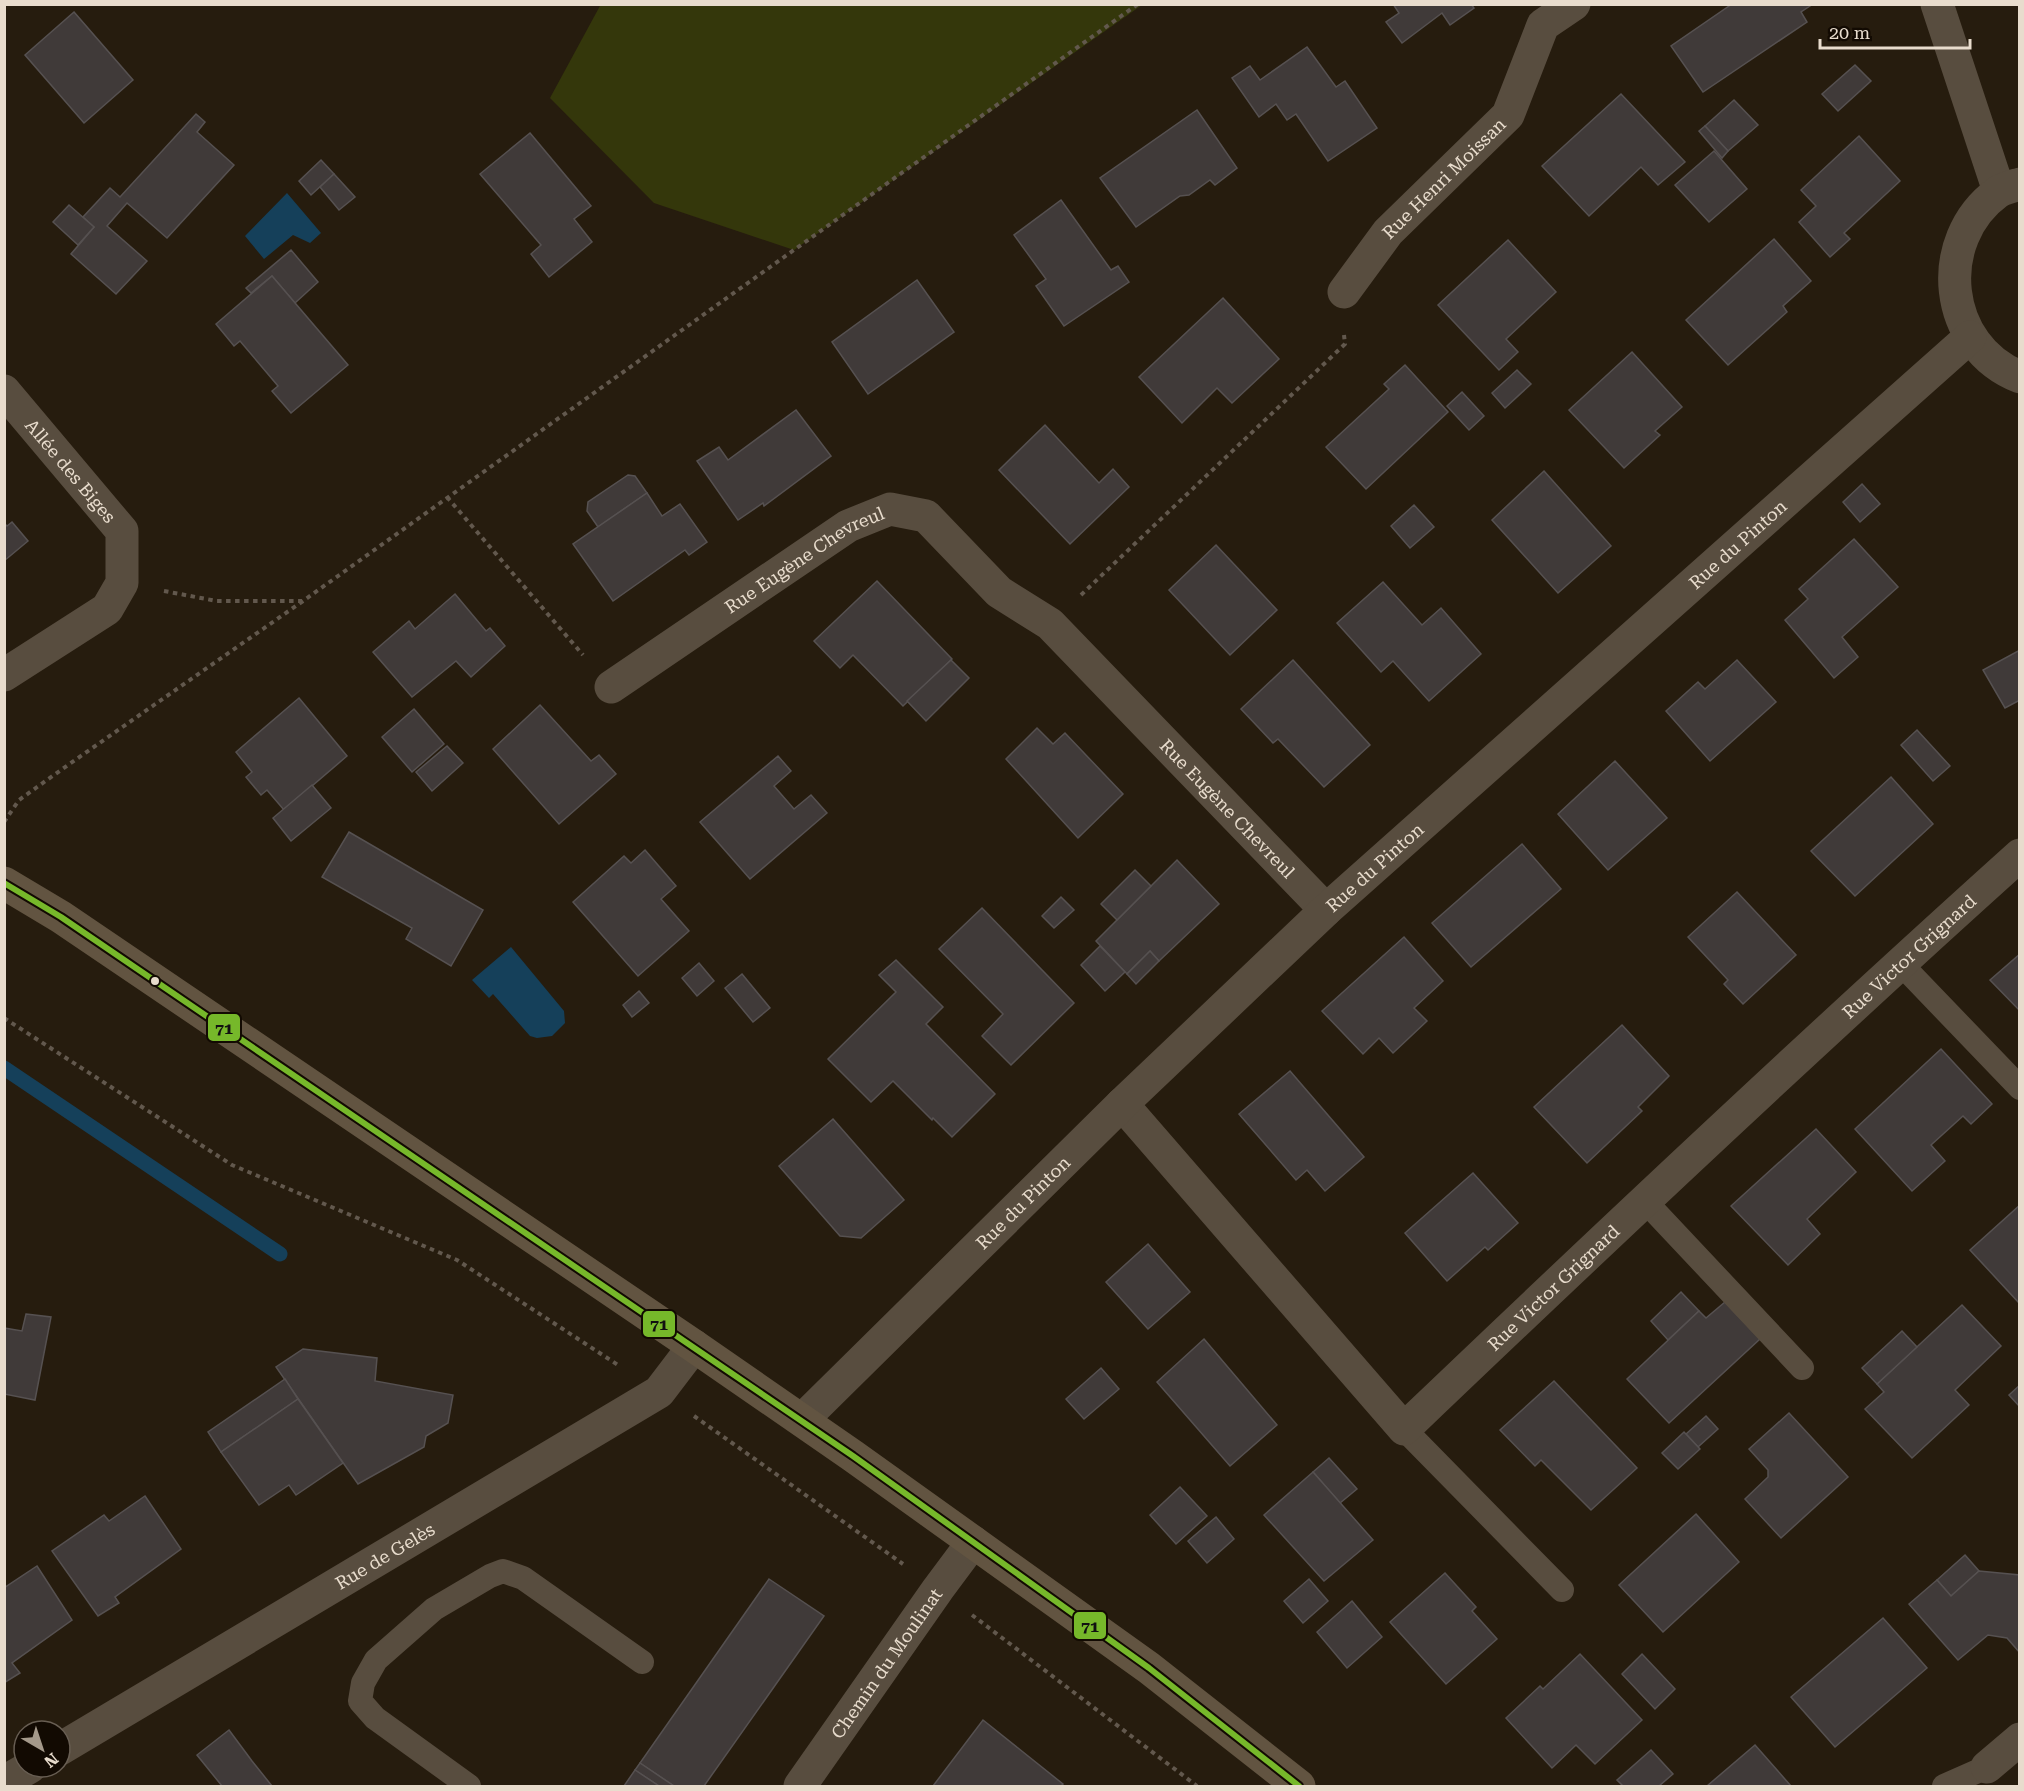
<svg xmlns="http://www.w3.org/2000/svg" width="2024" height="1791" font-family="'Roboto Serif',serif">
<rect width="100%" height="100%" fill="#261c0e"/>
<polygon fill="#34370b" points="601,4 1142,4 1142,5 794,250 654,203 550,98"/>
<g fill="#15405a">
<polygon points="287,193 321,233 310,243 293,235 264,259 245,236"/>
<polygon points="511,947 564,1011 565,1023 552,1036 537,1038 530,1036 493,994 489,998 472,980"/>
</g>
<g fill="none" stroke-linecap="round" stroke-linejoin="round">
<polyline stroke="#15405a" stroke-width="15" points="4,1068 280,1254"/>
</g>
<g fill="#403a39" stroke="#565151" stroke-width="1.5">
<polygon points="1393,4 1471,4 1474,8 1450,25 1442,13 1402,43 1386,22 1399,13"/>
<polygon points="1732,4 1813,4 1801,12 1807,22 1703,92 1671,46"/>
<polygon points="74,12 133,80 84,123 25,55"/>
<polygon points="1307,47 1336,87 1345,81 1377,128 1328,161 1296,114 1287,120 1276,104 1259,117 1232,78 1250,66 1260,80"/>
<polygon points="1855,65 1871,81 1838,111 1822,94"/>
<polygon points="1621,94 1685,162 1658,185 1641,167 1589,216 1542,166"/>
<polygon points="1734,100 1758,125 1728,151 1705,126"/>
<polygon points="1197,110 1237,168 1215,185 1210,180 1189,195 1180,196 1136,227 1100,178"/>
<polygon points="196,114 205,122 197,132 234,165 167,238 127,203 107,226 147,261 116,294 71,254 94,227 83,217 110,188 120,197"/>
<polygon points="1705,126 1728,151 1722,158 1699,131"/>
<polygon points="530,133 591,206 574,219 592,242 549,277 531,254 541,245 480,174"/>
<polygon points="1859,136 1900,181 1844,233 1850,239 1830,257 1799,222 1816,206 1801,190"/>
<polygon points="1714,151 1747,189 1709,222 1675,185"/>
<polygon points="321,160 334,174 311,195 299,181"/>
<polygon points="334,174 355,197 339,210 320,187"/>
<polygon points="1061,200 1111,270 1118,266 1129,282 1064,326 1036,286 1046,279 1014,235"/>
<polygon points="69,205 94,227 78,245 53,222"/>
<polygon points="1774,239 1811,281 1783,306 1787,312 1728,365 1686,320"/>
<polygon points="1508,240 1556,292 1506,339 1518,352 1499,370 1438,305"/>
<polygon points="291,250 318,282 295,303 272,276 251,293 246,288"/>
<polygon points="272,276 348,365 291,413 272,391 278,386 240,341 234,346 216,324"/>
<polygon points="917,280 954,332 868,394 832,342"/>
<polygon points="1223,298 1279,359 1232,403 1217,388 1182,423 1139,377"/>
<polygon points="1632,352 1682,407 1655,431 1660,435 1624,468 1569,410"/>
<polygon points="1405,365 1448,412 1366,489 1326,447 1389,389 1384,384"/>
<polygon points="1517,370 1531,384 1505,408 1492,393"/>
<polygon points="1462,392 1484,416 1469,430 1447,406"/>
<polygon points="796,410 831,456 764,506 763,503 738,520 697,461 719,447 728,460"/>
<polygon points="1045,425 1099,483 1113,469 1129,487 1070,544 999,470"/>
<polygon points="1544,471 1611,546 1558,593 1492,520"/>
<polygon points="628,475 635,476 647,493 598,527 587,511 588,502"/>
<polygon points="1862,484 1880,504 1860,522 1843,502"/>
<polygon points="647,493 662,516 680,504 707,542 689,555 685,550 613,601 573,544"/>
<polygon points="1414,505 1434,527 1410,548 1391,526"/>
<polygon points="12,522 28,541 4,561 4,523 7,526"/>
<polygon points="1854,539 1898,587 1842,637 1858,657 1834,678 1785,620 1808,599 1799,589"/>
<polygon points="1216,545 1277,610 1230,655 1169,590"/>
<polygon points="877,581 952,659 903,706 853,655 840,668 814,641"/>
<polygon points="1383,582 1422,625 1441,608 1481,654 1429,701 1393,661 1381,672 1337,623"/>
<polygon points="455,594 486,631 490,628 505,646 471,677 456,661 412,697 373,652 409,621 415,629"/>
<polygon points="2020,650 2020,700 2005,708 1983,670"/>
<polygon points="951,660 969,678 926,721 907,701"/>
<polygon points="1293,660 1370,745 1324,787 1278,739 1273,743 1241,709"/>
<polygon points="1737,660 1776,702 1710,761 1666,711 1698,682 1705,689"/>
<polygon points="299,698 347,756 284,810 267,790 261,795 246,777 252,772 236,752"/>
<polygon points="540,705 591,761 599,755 616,774 559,824 493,749"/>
<polygon points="414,709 444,744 412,772 382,737"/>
<polygon points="1037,728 1053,744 1065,733 1123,794 1078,838 1006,759"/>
<polygon points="1917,730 1950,766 1933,781 1901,745"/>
<polygon points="447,746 463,763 432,791 416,772"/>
<polygon points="778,756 791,771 774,786 794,809 811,795 827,813 750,879 700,822"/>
<polygon points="1615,761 1667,818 1608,870 1558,814"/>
<polygon points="1891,777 1933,824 1855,896 1811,851"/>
<polygon points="312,785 331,808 291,841 273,818"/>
<polygon points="349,832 483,910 451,966 406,939 412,928 322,877"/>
<polygon points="1522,844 1561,889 1471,967 1432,923"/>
<polygon points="645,850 676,886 661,899 689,931 638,976 573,902 624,856 631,863"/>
<polygon points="1177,860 1219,904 1159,961 1150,951 1127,974 1096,941"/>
<polygon points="1135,870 1151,886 1117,920 1101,904"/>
<polygon points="1737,892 1796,955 1743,1004 1724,984 1728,980 1688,937"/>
<polygon points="1061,897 1074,910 1054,928 1042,916"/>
<polygon points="982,908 1074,1003 1011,1065 982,1036 1003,1014 939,949"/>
<polygon points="1404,937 1443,981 1414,1008 1427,1021 1393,1053 1379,1038 1363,1054 1322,1011"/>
<polygon points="1100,946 1125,972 1105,991 1081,965"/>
<polygon points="1150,951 1159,961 1136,984 1127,974"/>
<polygon points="2020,954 2020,1011 1990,980"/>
<polygon points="896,960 943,1007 926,1024 995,1094 952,1137 933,1118 932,1120 893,1081 871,1102 828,1059 896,992 879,975"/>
<polygon points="699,963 714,981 697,996 682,978"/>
<polygon points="742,974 770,1008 753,1022 725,988"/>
<polygon points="639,991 649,1003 632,1017 623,1005"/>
<polygon points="1622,1025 1669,1076 1638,1107 1642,1111 1587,1163 1534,1107"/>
<polygon points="1941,1049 1992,1104 1971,1124 1963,1116 1931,1145 1945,1161 1912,1191 1855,1129"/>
<polygon points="1290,1071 1364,1157 1325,1191 1307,1170 1296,1180 1239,1114"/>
<polygon points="833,1119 904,1200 861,1238 840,1236 779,1166"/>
<polygon points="1816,1129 1856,1172 1807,1219 1820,1234 1788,1265 1731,1206"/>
<polygon points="1473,1173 1518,1223 1488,1250 1485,1247 1447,1281 1405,1233"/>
<polygon points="2020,1205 2020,1304 1970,1250"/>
<polygon points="1148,1244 1190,1292 1148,1329 1106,1282"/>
<polygon points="1681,1292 1699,1311 1668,1340 1651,1321"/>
<polygon points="1725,1302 1760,1339 1669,1423 1627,1379 1699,1311 1706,1318"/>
<polygon points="1962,1305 2001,1346 1955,1390 1969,1405 1912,1458 1865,1409 1884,1392 1877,1384"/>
<polygon points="26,1314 51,1317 35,1400 4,1394 4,1328 22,1331"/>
<polygon points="1902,1331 1917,1347 1877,1384 1862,1368"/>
<polygon points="1204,1339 1277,1425 1230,1466 1157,1382"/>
<polygon points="303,1349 377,1358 375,1381 453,1395 448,1423 426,1436 424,1447 358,1484 276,1367"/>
<polygon points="1101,1368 1119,1389 1084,1419 1066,1399"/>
<polygon points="285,1379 298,1399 221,1452 208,1432"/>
<polygon points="1554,1381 1637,1468 1591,1510 1541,1460 1535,1466 1500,1430"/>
<polygon points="2020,1385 2020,1407 2009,1395"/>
<polygon points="298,1399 343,1463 296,1495 289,1485 259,1505 221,1452"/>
<polygon points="1789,1413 1848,1477 1781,1538 1745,1499 1768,1477 1768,1470 1749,1449"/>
<polygon points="1706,1416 1718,1429 1698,1447 1686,1434"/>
<polygon points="1684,1432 1700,1449 1678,1469 1662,1453"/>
<polygon points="1329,1458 1357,1489 1340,1503 1313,1472"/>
<polygon points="1313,1472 1373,1540 1324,1581 1264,1515"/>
<polygon points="1180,1487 1207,1516 1176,1544 1150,1515"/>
<polygon points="145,1496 181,1549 115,1597 119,1603 98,1616 52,1551 104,1515 109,1521"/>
<polygon points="1696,1514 1739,1562 1663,1632 1619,1585"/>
<polygon points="1216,1517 1234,1539 1207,1563 1188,1541"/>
<polygon points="1965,1555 1979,1571 1951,1596 1937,1580"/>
<polygon points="37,1566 72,1620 12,1663 20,1673 4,1683 4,1588"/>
<polygon points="1979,1571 2020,1575 2020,1653 2007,1638 1988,1635 1958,1660 1909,1604 1937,1580 1951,1596"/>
<polygon points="1445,1573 1476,1607 1472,1611 1497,1639 1446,1684 1390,1622"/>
<polygon points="769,1579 824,1616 704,1786 674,1786 640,1763"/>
<polygon points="1309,1579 1328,1601 1303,1623 1284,1601"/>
<polygon points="1352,1601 1382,1637 1347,1668 1317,1632"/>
<polygon points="1883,1618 1927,1668 1835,1747 1791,1697"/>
<polygon points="1580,1654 1642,1720 1595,1764 1576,1745 1552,1768 1506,1718 1540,1686 1543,1689"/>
<polygon points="1642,1654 1675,1689 1655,1709 1622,1674"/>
<polygon points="983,1720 1063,1784 1061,1786 933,1786"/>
<polygon points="229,1730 252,1761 272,1786 222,1786 197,1755"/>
<polygon points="1755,1745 1791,1786 1707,1786"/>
<polygon points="1651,1750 1673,1774 1659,1786 1623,1786 1617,1780"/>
<polygon points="640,1763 674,1786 659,1786 635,1770"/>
<polygon points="635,1770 659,1786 624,1786"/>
</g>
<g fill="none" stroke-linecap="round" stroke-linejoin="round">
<g stroke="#62584d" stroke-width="4" stroke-dasharray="4.5 4.5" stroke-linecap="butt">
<polyline points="447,497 583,655"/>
<polyline points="164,591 217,601 302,601"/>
<polyline points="1081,595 1345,344 1344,335"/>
<polyline points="4,822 19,800 68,765 303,601 1138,4"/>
<polyline points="4,1018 232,1165 457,1260 618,1365"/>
<polyline points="694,1416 903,1564"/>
<polyline points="972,1615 1197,1786"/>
</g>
<g stroke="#584d3f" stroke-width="24">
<polyline points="1900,963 2020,1088"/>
<polyline points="1644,1200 1802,1368"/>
<polyline points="1404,1429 1562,1590"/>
<polyline points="469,1786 375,1718 360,1701 363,1683 376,1660 434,1609 490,1576 503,1571 523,1578 642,1662"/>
<polyline points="1944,1786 1987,1767"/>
</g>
<g stroke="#584d3f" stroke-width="33">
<polyline points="1937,4 1999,191"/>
<path d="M2020,184C2013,186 2004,188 1998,192C1932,240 1943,347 2020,377"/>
<path id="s1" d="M1344,292L1388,232L1508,115L1543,25L1574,4"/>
<path id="s2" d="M4,391L122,531V583L107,609L4,675"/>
<path id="s3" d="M611,687L848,526L890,509L926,516L999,592L1050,624L1326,910"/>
<path id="s4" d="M1122,1104L1404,1429C1607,1235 1811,1043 2020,855"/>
<path id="s5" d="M802,1420L1122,1104L1326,910L1970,337"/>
<path id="s6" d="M60,1749L659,1392L694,1346"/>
<polyline points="1987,1767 2020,1739"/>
<polyline points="4,1782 30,1767"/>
<path id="s7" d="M800,1786L938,1589L973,1542"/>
</g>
<polyline stroke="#625441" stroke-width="33" points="4,883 61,917 694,1346 853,1456 1149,1668 1299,1786"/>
<g stroke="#120a02" stroke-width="10">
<polyline id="bus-1" points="4,883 61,917 853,1456 1149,1668 1299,1786"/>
</g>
<use href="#bus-1" stroke="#76b82a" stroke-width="6"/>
</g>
<circle fill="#e8dccd" stroke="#120a02" stroke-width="2" cx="155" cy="981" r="5"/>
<g text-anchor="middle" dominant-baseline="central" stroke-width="4.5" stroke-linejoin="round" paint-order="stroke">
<g font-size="18" fill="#e8dccd" stroke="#120a02">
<text stroke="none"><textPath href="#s1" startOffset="152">Rue Henri Moissan</textPath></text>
<text stroke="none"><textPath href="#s2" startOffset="104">Allée des Biges</textPath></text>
<text stroke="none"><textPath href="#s5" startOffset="1282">Rue du Pinton</textPath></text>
<text stroke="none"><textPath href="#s3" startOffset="232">Rue Eugène Chevreul</textPath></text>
<text stroke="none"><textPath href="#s3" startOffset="790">Rue Eugène Chevreul</textPath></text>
<text stroke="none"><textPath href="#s5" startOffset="796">Rue du Pinton</textPath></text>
<text stroke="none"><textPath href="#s4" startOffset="1122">Rue Victor Grignard</textPath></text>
<text stroke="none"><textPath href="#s5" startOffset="310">Rue du Pinton</textPath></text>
<text stroke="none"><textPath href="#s4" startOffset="636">Rue Victor Grignard</textPath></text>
<text stroke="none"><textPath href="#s6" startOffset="378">Rue de Gelès</textPath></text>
<text stroke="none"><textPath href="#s7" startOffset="150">Chemin du Moulinat</textPath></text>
</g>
</g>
<g stroke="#120a02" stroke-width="2">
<rect x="207" y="1013" width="34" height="29" rx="6" fill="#76b82a"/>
<rect x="642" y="1310" width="34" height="28" rx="6" fill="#76b82a"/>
<rect x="1073" y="1611" width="34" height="29" rx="6" fill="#76b82a"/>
</g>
<g font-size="16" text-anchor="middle" font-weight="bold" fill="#111">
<text x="224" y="1034">71</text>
<text x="659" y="1330">71</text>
<text x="1090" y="1632">71</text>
</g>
<rect width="2024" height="1791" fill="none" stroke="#e8dccd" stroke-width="12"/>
<g transform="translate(42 1749) rotate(141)"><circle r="28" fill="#120a02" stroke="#685e53" stroke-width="1.5"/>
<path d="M0-4.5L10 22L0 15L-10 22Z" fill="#a4998a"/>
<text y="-9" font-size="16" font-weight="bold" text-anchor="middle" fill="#e8dccd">N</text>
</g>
<path d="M1820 39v9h150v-9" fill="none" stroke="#e8dccd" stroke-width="3"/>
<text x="1829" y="39" font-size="18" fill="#e8dccd" stroke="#120a02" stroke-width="4.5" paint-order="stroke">20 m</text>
</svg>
